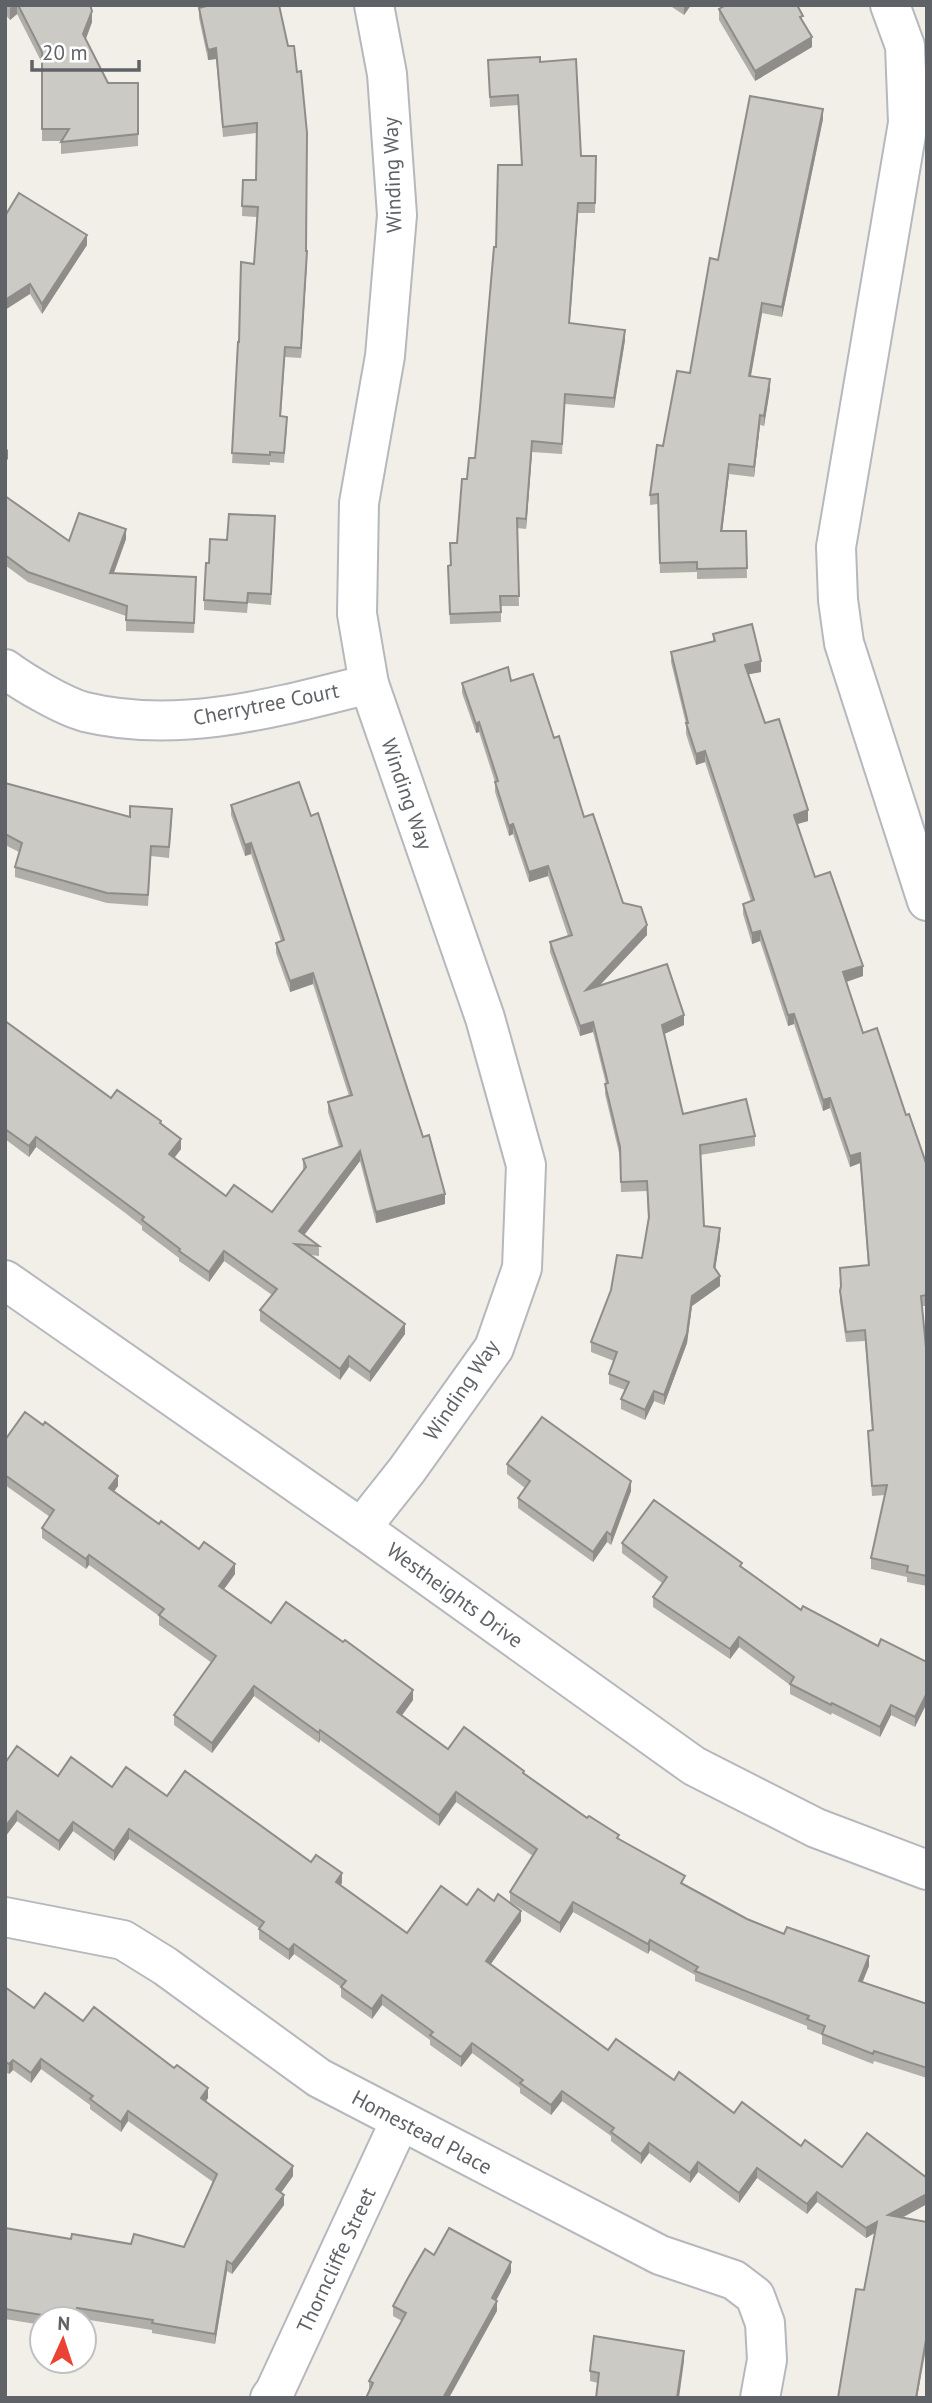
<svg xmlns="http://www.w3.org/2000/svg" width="932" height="2403" font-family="'PT Sans',sans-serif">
<rect width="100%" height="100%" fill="#f1efe8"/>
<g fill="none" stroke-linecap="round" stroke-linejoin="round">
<g stroke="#b5b8bc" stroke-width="42">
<g id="minor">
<polyline points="890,5 905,46 908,123 836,547 838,600 844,643 927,901"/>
<path d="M5,669C24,683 63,706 85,712C180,735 277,707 369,684"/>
<polyline points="5,1280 361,1528 694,1766 816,1828 927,1870"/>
<polyline points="361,1528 407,1470 494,1348 522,1268 526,1165 485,1018 369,684 357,614 359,503 385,356 397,215 387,74 374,5"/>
<polyline points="5,1917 123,1940 165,1966 319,2078 660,2255 734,2280 755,2296 765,2323 767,2360 760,2398"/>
<polyline points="270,2398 275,2391 400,2121"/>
</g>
</g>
<use href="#minor" stroke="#fff" stroke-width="38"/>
</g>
<g fill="#afaea9">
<polygon points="5,5 90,5 92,22 86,39 108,83 138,83 138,146 61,154 61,142 62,141 42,141 42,63 17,14 10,20 5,14"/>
<polygon points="279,5 307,261 301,358 285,357 281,416 287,427 284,463 270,462 270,465 232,463 239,342 254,264 257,217 242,216 243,180 256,180 257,133 223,137 216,59 208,60 199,18 199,8"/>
<polygon points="669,5 691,5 684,15"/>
<polygon points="719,9 803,22 812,47 755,81 719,20"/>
<polygon points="488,60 540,62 581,156 596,156 595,213 578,213 569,323 625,340 614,408 565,404 562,454 532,452 526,529 517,528 519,606 501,606 501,622 450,624 448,566 451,565 457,543 467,479 475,458 496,247 522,165 518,105 490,107"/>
<polygon points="823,119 782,317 762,313 751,376 770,389 764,426 760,425 754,477 729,474 722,531 746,531 747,578 697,579 697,572 660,573 658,504 650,505 650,495 663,446 690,373 718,260"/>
<polygon points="5,216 87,245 42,314 30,294"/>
<polygon points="5,496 69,541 126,539 114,573 196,588 194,633 126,631 126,616 28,582 5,565"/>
<polygon points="275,526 271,605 248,603 247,613 204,610 204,600 209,563 227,540"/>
<polygon points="713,634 761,672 749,674 765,723 808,821 797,824 815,877 863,976 846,982 863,1033 906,1115 927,1166 927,1306 922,1306 927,1358 927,1586 907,1582 907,1577 871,1569 871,1558 885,1495 872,1496 868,1431 872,1430 865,1341 846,1342 840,1301 840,1291 841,1288 840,1268 868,1265 860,1163 850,1167 830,1108 823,1111 794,1024 788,1026 760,941 752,944 743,914 743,904 751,901 705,762 696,765 686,734 686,724 671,662 671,652 713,641"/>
<polygon points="511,681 554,738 584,817 623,903 647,935 599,986 684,1025 664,1034 683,1114 755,1136 755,1146 700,1155 704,1226 720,1238 715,1269 720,1286 692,1306 687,1343 664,1405 654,1401 645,1420 621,1409 621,1399 625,1390 609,1384 609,1374 614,1361 591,1352 591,1342 642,1258 648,1220 647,1191 621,1192 620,1157 605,1094 605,1084 606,1084 593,1032 580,1036 550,952 550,942 568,936 548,876 529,882 513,834 509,836 495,792 495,782 479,732 476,733 462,693 462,683"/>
<polygon points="5,776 6,783 130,817 172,819 169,858 151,856 148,906 107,903 15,877 15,867 19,852 5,845"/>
<polygon points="231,805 423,1137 445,1204 376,1223 360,1161 304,1235 319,1246 319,1256 311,1255 405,1334 370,1382 349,1367 340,1380 260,1321 260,1310 272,1295 224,1261 209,1282 179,1261 179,1258 142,1230 142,1226 124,1212 36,1147 29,1157 5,1139 5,1021 111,1098 161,1124 181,1149 174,1158 226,1196 272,1212 303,1170 303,1159 339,1147 328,1112 328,1102 349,1096 313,984 290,992 276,953 276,943 281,941 251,854 245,856 231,815"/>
<polygon points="5,1440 118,1486 114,1491 159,1524 235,1574 224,1589 271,1623 413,1700 402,1715 448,1749 524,1773 685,1885 747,1919 869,1966 862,1982 927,2004 927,2078 874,2061 873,2064 822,2044 822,2035 807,2029 807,2026 695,1981 695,1975 650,1950 648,1954 573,1912 560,1933 510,1902 510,1892 533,1856 456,1802 439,1826 320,1740 319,1743 254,1696 212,1753 174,1725 174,1715 212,1663 159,1625 159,1616 89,1565 86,1569 42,1538 42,1528 50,1517 5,1485"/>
<polygon points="507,1464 631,1491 611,1545 607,1542 593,1562 518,1508 518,1498 525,1488 507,1474"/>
<polygon points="622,1543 742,1568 801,1610 878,1646 927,1662 915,1727 891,1715 880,1737 832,1713 831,1715 790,1694 790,1685 739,1647 730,1659 653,1607 653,1597 662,1583 622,1553"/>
<polygon points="5,1763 58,1776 112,1787 167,1796 311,1862 342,1883 341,1885 407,1933 467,1905 521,1921 490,1965 608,2050 674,2080 734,2113 842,2167 927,2204 902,2218 927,2222 927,2344 917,2398 838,2398 864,2290 875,2233 866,2238 817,2202 807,2214 757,2178 739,2203 698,2172 690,2183 649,2153 641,2164 611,2141 611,2136 562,2101 551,2115 520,2093 520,2088 472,2053 461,2067 430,2045 430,2040 382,2005 372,2019 341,1997 341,1987 294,1954 289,1960 259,1939 259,1928 129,1839 114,1861 73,1831 59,1851 17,1821 5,1837"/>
<polygon points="5,1987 34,2008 83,2021 208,2098 206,2101 293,2176 281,2193 284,2205 232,2274 227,2271 215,2344 152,2333 152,2330 77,2318 77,2319 42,2319 42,2325 5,2319 5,2228 71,2239 184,2247 213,2182 128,2121 121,2132 90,2109 90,2105 41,2069 31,2083 13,2070 9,2074 5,2072"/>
<polygon points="434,2255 511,2272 496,2301 497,2311 369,2391 369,2381 402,2321 393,2316 393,2306"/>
<polygon points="684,2361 598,2383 590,2381 590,2371"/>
</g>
<g fill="#8f8d8a">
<polygon points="14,5 17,5 17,14 10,20 10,8"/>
<polygon points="684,5 691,5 684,15"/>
<polygon points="92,11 92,22 83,46 83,34"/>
<polygon points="812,37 812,47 755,81 755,71"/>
<polygon points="216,48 216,59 208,60 208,50"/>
<polygon points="823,109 823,119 782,317 782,307"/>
<polygon points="578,203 578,213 569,333 569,323"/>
<polygon points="87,235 87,245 42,314 42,304"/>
<polygon points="307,251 307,261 301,358 301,348"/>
<polygon points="30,284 30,294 5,310 5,300"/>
<polygon points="762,303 762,313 749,386 749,376"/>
<polygon points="625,330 625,340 614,408 614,398"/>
<polygon points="770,379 770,389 764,426 764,416"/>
<polygon points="760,415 760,425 754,477 754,467"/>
<polygon points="532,441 532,452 526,529 526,519"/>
<polygon points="8,449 8,459 5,462 5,452"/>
<polygon points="729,464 729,474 721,542 721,531"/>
<polygon points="126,529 126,539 110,583 110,573"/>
<polygon points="761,661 761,672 745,675 745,665"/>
<polygon points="479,722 479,732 476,733 476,724"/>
<polygon points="705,751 705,762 696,765 696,754"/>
<polygon points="808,810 808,821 794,825 794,815"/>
<polygon points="513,824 513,834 509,836 509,826"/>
<polygon points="251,843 251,854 245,856 245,845"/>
<polygon points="548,866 548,876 529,882 529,872"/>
<polygon points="647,925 647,935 586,1000 586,990"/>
<polygon points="760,931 760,941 752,944 752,933"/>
<polygon points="863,966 863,976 843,983 843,972"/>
<polygon points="313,973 313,984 290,992 290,981"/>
<polygon points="794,1014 794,1024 788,1026 788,1015"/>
<polygon points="684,1015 684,1025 662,1035 662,1025"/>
<polygon points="593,1022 593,1032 580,1036 580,1026"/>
<polygon points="830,1098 830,1108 823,1111 823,1100"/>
<polygon points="36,1137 36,1147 29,1157 29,1146"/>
<polygon points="181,1139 181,1149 169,1165 169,1154"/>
<polygon points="360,1151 360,1161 299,1242 299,1231"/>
<polygon points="860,1153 860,1163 850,1167 850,1156"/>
<polygon points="445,1194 445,1204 376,1223 376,1212"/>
<polygon points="720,1228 720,1238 714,1277 714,1267"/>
<polygon points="224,1251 224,1261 209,1282 209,1272"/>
<polygon points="720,1276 720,1286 692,1306 687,1343 664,1405 664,1395 692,1296"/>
<polygon points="405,1324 405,1334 370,1382 370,1372"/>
<polygon points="349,1356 349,1367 340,1380 340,1369"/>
<polygon points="654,1391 654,1401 645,1420 645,1410"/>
<polygon points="118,1476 118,1486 109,1498 109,1488"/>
<polygon points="631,1481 631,1491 611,1545 611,1535"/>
<polygon points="607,1532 607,1542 593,1562 593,1552"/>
<polygon points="89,1555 89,1565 86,1569 86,1559"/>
<polygon points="235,1564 235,1574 219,1596 219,1586"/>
<polygon points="739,1637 739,1647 730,1659 730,1649"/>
<polygon points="254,1686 254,1696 212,1753 212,1743"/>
<polygon points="413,1690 413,1700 397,1722 397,1712"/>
<polygon points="927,1693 927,1703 915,1727 915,1717"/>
<polygon points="891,1705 891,1715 880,1737 880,1727"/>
<polygon points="320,1730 320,1740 319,1743 319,1733"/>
<polygon points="456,1792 456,1802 439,1826 439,1815"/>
<polygon points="17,1811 17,1821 5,1837 5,1827"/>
<polygon points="73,1822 73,1831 59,1851 59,1841"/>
<polygon points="129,1829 129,1839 114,1861 114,1851"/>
<polygon points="342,1873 342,1883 336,1892 336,1882"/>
<polygon points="573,1902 573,1912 560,1933 560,1923"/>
<polygon points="521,1911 521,1921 486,1971 486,1961"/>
<polygon points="650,1940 650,1950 648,1954 648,1944"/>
<polygon points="294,1944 294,1954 289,1960 289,1950"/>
<polygon points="869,1956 869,1966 859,1991 859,1981"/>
<polygon points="382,1995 382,2005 372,2019 372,2009"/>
<polygon points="472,2043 472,2053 461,2067 461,2057"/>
<polygon points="41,2059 41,2069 31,2083 31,2073"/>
<polygon points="13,2060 13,2070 9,2074 9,2064"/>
<polygon points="208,2088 208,2098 201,2108 201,2098"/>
<polygon points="562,2091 562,2101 551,2115 551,2105"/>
<polygon points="128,2111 128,2121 121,2132 121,2122"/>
<polygon points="649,2143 649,2153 641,2164 641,2154"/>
<polygon points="698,2162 698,2172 690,2183 690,2173"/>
<polygon points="293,2166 293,2176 276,2199 276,2189"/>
<polygon points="757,2168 757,2178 739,2203 739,2193"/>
<polygon points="817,2192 817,2202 807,2214 807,2204"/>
<polygon points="927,2194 927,2204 888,2225 888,2215"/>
<polygon points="284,2195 284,2205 232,2274 232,2264"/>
<polygon points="877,2222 877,2231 866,2238 866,2228"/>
<polygon points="227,2261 227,2271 215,2344 215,2334"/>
<polygon points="511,2262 511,2272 492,2308 492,2298"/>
<polygon points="497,2301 497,2311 449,2398 443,2398"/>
<polygon points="926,2333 926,2343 917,2398 916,2398"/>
<polygon points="684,2351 684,2361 679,2398 677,2398"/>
</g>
<g fill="#cccac5" stroke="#8f8d8a" stroke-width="2">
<polygon points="18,5 90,5 92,11 83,34 108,83 138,83 138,134 61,142 69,129 42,129 42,52"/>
<polygon points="210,5 279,5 288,46 294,46 297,72 301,71 307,133 306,251 307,251 301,348 285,347 280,416 287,417 284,453 270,452 270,455 232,453 238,342 239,342 241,262 254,264 258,207 242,206 243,180 256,180 257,123 223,127 216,48 208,50 199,8"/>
<polygon points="726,5 797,5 803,16 800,17 812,37 755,71 719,9"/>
<polygon points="540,57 540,62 576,59 581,156 596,156 595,203 578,203 569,323 625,330 614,398 565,394 562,444 532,441 526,519 517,518 519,596 500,596 501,612 450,614 448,566 451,565 450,543 457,543 462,479 467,479 469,458 475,458 480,407 494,247 496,247 498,165 522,165 518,95 490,97 488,60"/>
<polygon points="750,96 823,109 782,307 762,303 749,376 770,379 764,416 760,415 754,467 729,464 721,531 746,531 747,568 697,569 697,562 660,563 658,494 650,495 657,445 663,446 677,371 690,373 710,258 718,260"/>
<polygon points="19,193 87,235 42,304 30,284 5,300 5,216"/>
<polygon points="5,496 69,541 79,513 126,529 110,573 196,577 194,623 126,620 127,606 28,572 5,555"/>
<polygon points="229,514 275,516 271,594 248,593 247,603 204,600 206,563 209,563 210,539 227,540"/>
<polygon points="752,624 761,661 745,665 765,723 779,719 808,810 794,815 815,877 830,872 863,966 843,972 863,1033 877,1028 906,1115 909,1114 927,1166 927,1295 921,1296 927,1358 927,1576 907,1572 908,1566 871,1558 887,1485 872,1486 868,1431 873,1430 865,1330 846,1332 840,1291 841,1286 840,1268 869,1265 860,1153 850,1156 830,1098 823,1100 794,1014 788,1015 760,931 752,933 743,904 754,900 705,751 696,754 686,723 688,723 671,652 715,641 713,634"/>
<polygon points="508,667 511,681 533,674 554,738 559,736 584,817 593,814 623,903 641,907 647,925 586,990 667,964 684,1015 662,1025 683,1114 746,1099 755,1136 700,1145 704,1226 720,1228 714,1267 720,1276 692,1296 687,1333 664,1395 654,1391 645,1410 621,1399 629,1382 609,1374 617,1352 591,1342 611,1290 617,1255 642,1258 649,1217 647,1181 621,1182 620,1147 605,1084 608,1083 593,1022 580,1026 550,942 572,935 548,866 529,872 513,824 509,826 495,782 498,781 479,722 476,724 462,683"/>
<polygon points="299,782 311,816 318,813 423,1137 429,1135 445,1194 376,1212 360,1151 299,1231 319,1246 295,1244 405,1324 370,1372 349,1356 340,1369 260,1310 277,1289 224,1251 209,1272 179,1251 180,1249 142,1220 144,1217 124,1202 36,1137 29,1146 5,1129 5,1021 111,1098 117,1090 161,1121 160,1123 181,1139 169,1154 226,1196 234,1185 272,1212 306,1167 303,1159 342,1146 328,1102 352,1095 313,973 290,981 276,943 284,940 251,843 245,845 231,805"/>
<polygon points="5,783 130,817 130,806 172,809 169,847 151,846 148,895 107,893 15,867 22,843 5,834"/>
<polygon points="25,1412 43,1425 45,1422 118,1476 109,1488 159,1524 161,1521 199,1549 204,1542 235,1564 219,1586 271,1623 286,1602 343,1642 345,1640 413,1690 397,1712 448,1749 464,1727 524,1771 523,1773 587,1818 589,1816 619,1835 617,1838 685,1876 681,1883 747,1919 784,1934 787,1927 869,1956 859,1981 927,2004 927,2068 874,2051 873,2054 822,2034 825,2026 807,2019 809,2016 695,1971 698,1967 650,1940 648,1944 573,1902 560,1923 510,1892 537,1849 456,1792 439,1815 320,1730 319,1733 254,1686 212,1743 174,1715 216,1656 159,1615 164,1609 89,1555 86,1559 42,1528 54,1510 5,1475 5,1440"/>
<polygon points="542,1417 631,1481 611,1535 607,1532 593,1552 518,1498 530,1481 507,1464"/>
<polygon points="654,1500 742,1563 740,1566 801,1610 803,1606 878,1646 881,1639 927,1662 927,1693 915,1717 891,1705 880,1727 832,1703 831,1705 790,1684 794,1677 739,1637 730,1649 653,1597 667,1577 622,1543"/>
<polygon points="17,1746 58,1776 71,1757 112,1787 126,1767 167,1796 185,1771 311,1862 316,1855 342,1873 336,1882 407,1933 441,1886 467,1905 478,1889 494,1901 498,1894 521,1911 486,1961 608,2050 616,2039 674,2080 679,2072 734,2113 742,2102 801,2146 805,2140 842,2167 867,2133 927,2178 927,2194 888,2215 927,2222 927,2334 916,2398 838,2398 856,2289 864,2290 877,2222 866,2228 817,2192 807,2204 757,2168 739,2193 698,2162 690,2173 649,2143 641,2154 611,2132 614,2128 562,2091 551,2105 520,2083 523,2080 472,2043 461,2057 430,2035 433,2032 382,1995 372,2009 341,1987 346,1981 294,1944 289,1950 259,1929 264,1922 129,1829 114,1851 73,1822 59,1841 17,1811 5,1827 5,1763"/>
<polygon points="5,1987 34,2008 45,1993 83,2021 94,2007 174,2068 177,2065 208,2088 201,2098 293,2166 276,2189 284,2195 232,2264 227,2261 215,2334 152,2323 153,2320 77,2308 75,2319 67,2319 5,2309 5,2228 71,2239 72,2234 131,2244 134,2234 184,2247 217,2174 128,2111 121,2122 90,2099 93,2096 41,2059 31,2073 13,2060 9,2064 5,2062"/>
<polygon points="449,2228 511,2262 492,2298 497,2301 443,2398 366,2398 373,2383 369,2381 406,2313 393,2306 408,2278 425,2249 434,2255"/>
<polygon points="594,2336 684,2351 677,2398 596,2398 599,2373 590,2371"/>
</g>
<g text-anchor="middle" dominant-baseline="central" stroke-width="5" stroke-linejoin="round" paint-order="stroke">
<g font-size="21" fill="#5f6368" stroke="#fff">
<text transform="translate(392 175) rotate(-92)">Winding Way</text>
<text transform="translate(266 704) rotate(-11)">Cherrytree Court</text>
<text transform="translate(407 794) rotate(71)">Winding Way</text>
<text transform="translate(461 1390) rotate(-56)">Winding Way</text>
<text transform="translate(455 1595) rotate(36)">Westheights Drive</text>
<text transform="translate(422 2132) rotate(28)">Homestead Place</text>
<text transform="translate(336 2260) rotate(-65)">Thorncliffe Street</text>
</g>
</g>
<rect width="932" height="2403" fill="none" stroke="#5f6368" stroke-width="14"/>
<g transform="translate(63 2340) rotate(3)"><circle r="33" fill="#ffffff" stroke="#bfc1c3" stroke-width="2"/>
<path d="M0-5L12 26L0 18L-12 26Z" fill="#ea4335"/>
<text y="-10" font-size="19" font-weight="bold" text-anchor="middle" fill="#5f6368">N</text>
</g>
<path d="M32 60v10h107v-10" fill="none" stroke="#5f6368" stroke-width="3.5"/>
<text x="42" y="60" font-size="21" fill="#5f6368" stroke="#ffffff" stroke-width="5" paint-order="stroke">20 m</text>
</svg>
